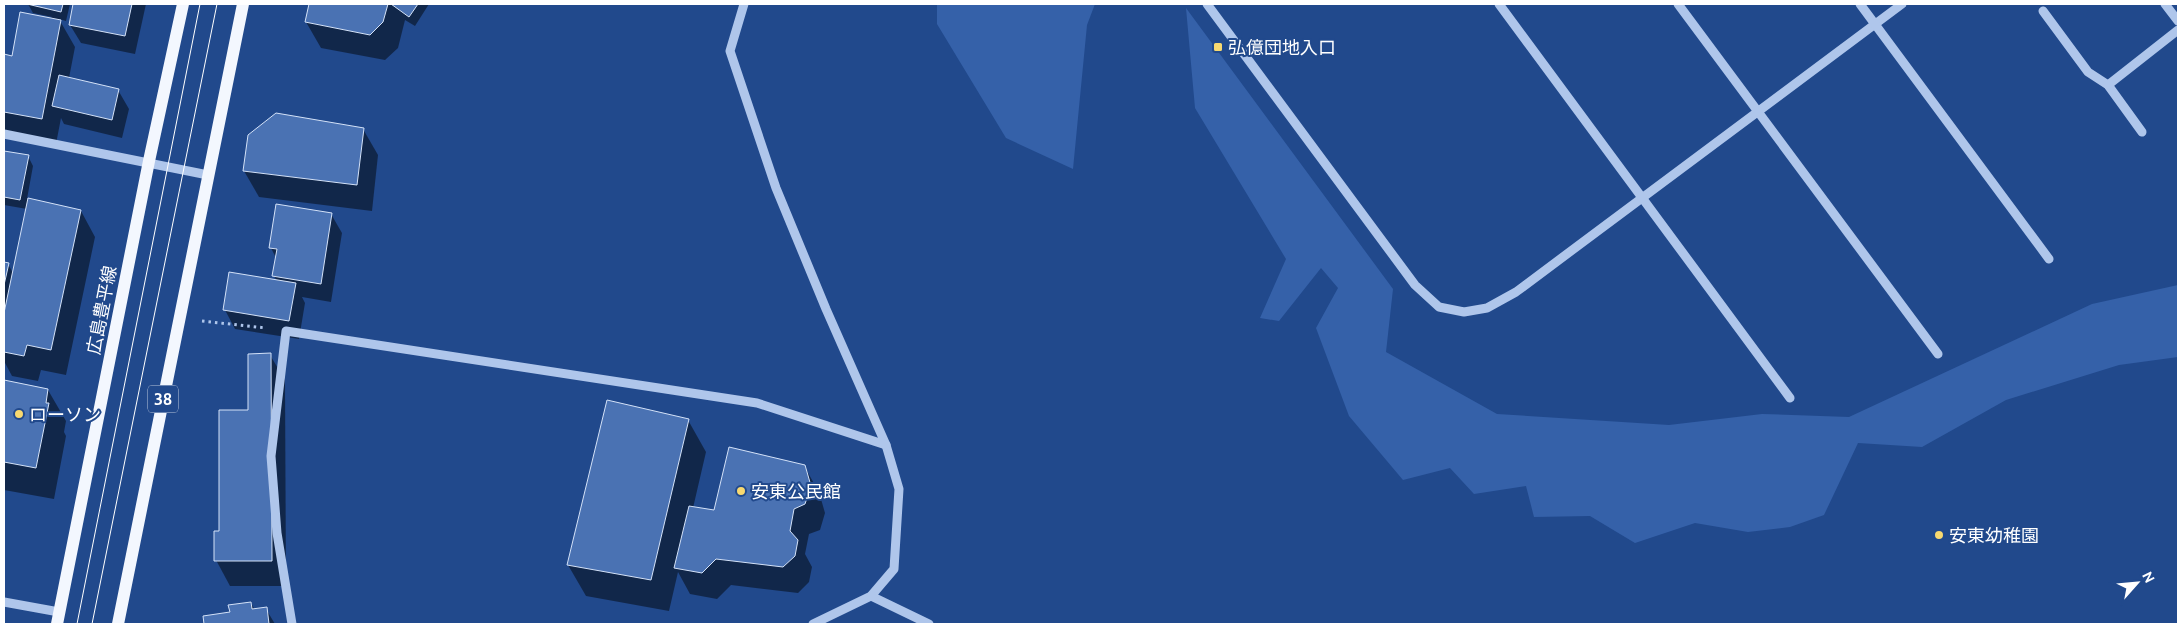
<svg xmlns="http://www.w3.org/2000/svg" width="2182" height="628" font-family="Ubuntu,'Noto Sans JP',sans-serif">
<rect width="100%" height="100%" fill="#21498c"/>
<g fill="#3561a9">
<polygon points="937,4 1095,4 1087,25 1073,169 1006,138 937,24"/>
<polygon points="1186,8 1393,289 1386,352 1497,414 1669,425 1762,414 1849,417 2092,304 2178,285 2178,357 2119,365 2006,400 1922,447 1858,443 1824,515 1790,527 1748,532 1695,523 1635,543 1590,516 1534,517 1526,486 1474,494 1450,468 1403,480 1349,416 1316,328 1338,288 1321,268 1279,321 1260,318 1286,259 1195,108"/>
</g>
<g fill="#0007">
<polygon points="28,4 70,4 66,21 59,19 75,47 69,78 118,90 129,109 122,138 64,124 61,118 56,144 4,131 4,55 13,57 52,17 33,13"/>
<polygon points="75,4 146,4 135,54 81,43 70,25"/>
<polygon points="311,4 429,4 415,26 405,20 398,48 385,60 321,48 306,22"/>
<polygon points="363,129 378,155 372,211 259,197 244,171"/>
<polygon points="5,152 28,156 33,166 27,199 81,211 95,237 66,375 41,370 38,381 12,376 4,361 4,263 8,264 13,273 27,209 4,205"/>
<polygon points="331,214 342,233 331,302 302,297 305,303 299,339 235,329 225,310 277,281 274,276 276,258 271,248"/>
<polygon points="270,355 285,380 286,586 230,586 216,560 249,411"/>
<polygon points="4,381 48,390 66,421 64,432 66,436 54,499 4,490"/>
<polygon points="688,420 706,452 693,508 715,511 804,466 819,492 825,513 820,530 809,534 805,554 812,567 809,582 798,593 731,585 717,599 690,594 678,572 669,611 586,596 568,565"/>
<polygon points="251,603 255,610 266,609 275,624 205,624 204,617 231,613"/>
</g>
<g fill="#4a72b3" stroke="#d4e2f8">
<polygon points="27,4 63,4 61,12"/>
<polygon points="73,4 132,4 125,36 69,25"/>
<polygon points="309,4 388,4 383,22 370,35 305,22"/>
<polygon points="391,4 418,4 409,17"/>
<polygon points="20,12 61,20 42,119 4,112 4,54 12,56"/>
<polygon points="59,75 119,89 112,120 52,106"/>
<polygon points="276,113 364,128 357,185 243,171 248,135"/>
<polygon points="4,151 29,155 20,200 4,197"/>
<polygon points="28,198 81,210 51,350 27,345 24,356 4,352 4,313"/>
<polygon points="276,204 332,213 321,284 272,276 277,249 269,248"/>
<polygon points="4,262 9,263 4,285"/>
<polygon points="229,272 296,283 289,321 223,310"/>
<polygon points="271,353 272,561 214,561 214,531 219,531 219,410 248,410 248,354"/>
<polygon points="4,380 48,389 46,403 49,403 36,468 4,462"/>
<polygon points="607,400 689,419 651,580 567,565"/>
<polygon points="729,447 805,465 811,486 805,504 794,509 790,531 798,540 795,556 783,567 716,559 702,573 674,568 689,506 714,510"/>
<polygon points="251,602 252,609 267,607 269,624 204,624 203,616 230,612 228,605"/>
</g>
<g fill="none" stroke-linecap="round" stroke-linejoin="round">
<polyline stroke="#afc6eb" stroke-width="3" stroke-dasharray="2.5 4" stroke-linecap="butt" points="202,321 266,328"/>
<g stroke="#afc6eb" stroke-width="9">
<polyline points="744,4 730,51 776,188 826,309 886,445 899,489 894,569 871,596 813,624"/>
<polyline points="1207,4 1415,285 1439,307 1464,312 1487,308 1516,292 1902,4"/>
<polyline points="1499,4 1790,398"/>
<polyline points="1678,4 1938,354"/>
<polyline points="1860,4 2049,259"/>
<polyline points="2165,4 2178,21"/>
<polyline points="2043,11 2088,72 2108,85 2142,132"/>
<polyline points="2108,85 2178,30"/>
<polyline points="4,134 208,175"/>
<polyline points="871,596 929,624"/>
<polyline points="4,602 59,612"/>
<polyline points="292,624 277,533 271,456 286,331 757,403 886,445"/>
</g>
<g stroke="#f3f7fe" stroke-width="12">
<polyline points="57,624 149,161 183,4"/>
<polyline points="118,624 243,4"/>
</g>
<g stroke="#fff" stroke-width="1">
<polyline points="77,624 200,4"/>
<polyline points="92,624 217,4"/>
</g>
</g>
<g fill="#f8d970" stroke="#21498c" stroke-width="2">
<rect x="1213" y="42" width="10" height="10" rx="2.5"/>
<circle cx="19" cy="414" r="5"/>
<circle cx="741" cy="491" r="5"/>
<circle cx="1939" cy="535" r="5"/>
</g>
<g text-anchor="middle" dominant-baseline="central" stroke-width="4" stroke-linejoin="round" paint-order="stroke">
<rect fill="#21498c" stroke="#bcc8dc" stroke-width="1" x="148" y="385.5" width="30" height="27" rx="4"/>
<g font-size="16" font-weight="bold" fill="#fff">
<text x="163" y="399">38</text>
</g>
<g font-size="18" fill="#fff" stroke="#21498c" text-anchor="start">
<text x="1228" y="47">弘億団地入口</text>
<text x="29" y="414">ローソン</text>
<text x="751" y="491">安東公民館</text>
<text x="1949" y="535">安東幼稚園</text>
</g>
<g font-size="18" fill="#fff" stroke="#21498c">
<text transform="translate(101 310) rotate(-79)">広島豊平線</text>
</g>
</g>
<rect width="2182" height="628" fill="none" stroke="#ffffff" stroke-width="10"/>
<g transform="translate(2137 583) rotate(63)" stroke="#21498c" stroke-width="4" paint-order="stroke">
<path d="M0-4L9 19L0 12L-9 19Z" fill="#ffffff"/>
<text y="-8" font-size="14" font-weight="bold" text-anchor="middle" fill="#ffffff">N</text>
</g>
</svg>
